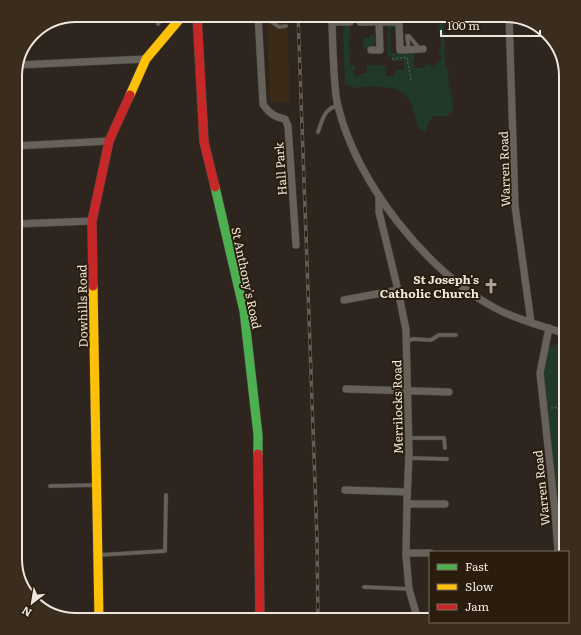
<svg xmlns="http://www.w3.org/2000/svg" width="581" height="635" font-family="Literata,serif">
<rect width="100%" height="100%" fill="#2e261e"/>
<polygon fill="#3c2a18" points="267,15 287,15 290,102 270,102"/>
<g fill="#203928">
<path d="M433,15H444L445,66L448,68C449,76 448,84 450,92C453,101 458,111 445,116C443,117 439,116 436,116C430,117 428,126 426,131H421L418,128L412,105L405,94L394,88L369,86L355,88L345,84L343,27L350,25V35H349L350,66H355L356,69L353,71V74L356,76H359L361,74L367,73L366,65H373V66H375V65H381V66L386,65V76H395V70H404V61H392V57H388V28L386,26H382V24H391L399,28H390L391,53H414V68H424V65L429,64L433,68L443,57L439,53V49H441L440,32L438,31V27L441,22Z"/>
<polygon points="370,35 375,35 374,46 372,48 363,48 363,38 370,38"/>
<polygon points="566,342 566,552 557,552 540,373 546,347"/>
</g>
<g fill="none" stroke-linecap="round" stroke-linejoin="round">
<g stroke="#48423c" stroke-width="4.5">
<g id="lane">
<polyline points="258,20 269,20 279,27 286,26"/>
<path d="M158,24C165,14 167,16 175,22"/>
<polyline points="409,49 407,36 409,36 419,48"/>
<path d="M318,132C323,119 323,110 338,105"/>
<polyline points="407,341 413,339 431,340 439,335 456,335"/>
<polyline points="409,438 444,438 445,448"/>
<polyline points="409,458 447,459"/>
<polyline points="50,486 96,485"/>
<polyline points="555,511 566,512"/>
<polyline points="99,555 165,551 166,495"/>
<polyline points="364,587 409,589"/>
</g>
</g>
<g stroke="#48423c" stroke-width="8">
<g id="street">
<path d="M258,15L263,104C269,113 274,117 285,119L288,126L296,245"/>
<path d="M332,15C332,34 333,53 334,72C335,83 335,95 338,106C356,182 427,272 495,308C517,320 543,326 566,334"/>
<polyline points="509,15 515,206 531,322"/>
<polyline points="332,22 350,22"/>
<polyline points="360,22 399,22 400,50 423,49"/>
<polyline points="371,50 380,50 379,22"/>
<polyline points="18,65 146,59"/>
<polyline points="15,146 109,141"/>
<polyline points="379,196 379,212 398,290 406,330 409,453 407,500 406,556 409,589 418,620"/>
<polyline points="15,224 92,221"/>
<polyline points="344,300 398,290"/>
<polyline points="549,328 540,373 555,511 558,552"/>
<polyline points="346,389 449,392"/>
<polyline points="345,490 407,492"/>
<polyline points="407,504 445,504"/>
<polyline points="406,553 430,553"/>
</g>
</g>
<g stroke="#48423c" stroke-width="10">
<polyline id="fast" points="215,187 244,311 258,435 258,454"/>
</g>
<g stroke="#48423c" stroke-width="10">
<g id="slow">
<polyline points="130,95 146,59 183,15"/>
<polyline points="93,286 99,620"/>
</g>
</g>
<g stroke="#48423c" stroke-width="10">
<g id="jam">
<polyline points="197,15 204,142 215,187"/>
<polyline points="93,286 92,221 109,141 130,95"/>
<polyline points="258,454 260,620"/>
</g>
</g>
<g stroke="#67625b" stroke-width="1" stroke-dasharray="2 2" stroke-linecap="butt">
<polyline points="407,58 411,81"/>
<polyline points="392,59 408,57"/>
<polyline points="566,385 566,387"/>
<polyline points="551,408 566,407"/>
<polyline points="558,408 559,415 566,422"/>
</g>
<use href="#lane" stroke="#66615a" stroke-width="3.5"/>
<use href="#street" stroke="#66615a" stroke-width="7"/>
<use href="#fast" stroke="#4caf50" stroke-width="9"/>
<use href="#slow" stroke="#ffc107" stroke-width="9"/>
<use href="#jam" stroke="#c62828" stroke-width="9"/>
<g stroke="#635d55" stroke-width="3.5">
<polyline id="rail" points="298,15 317,539 318,620"/>
</g>
<use href="#rail" stroke="#2a1d0e" stroke-width="2" stroke-dasharray="6" stroke-linecap="butt"/>
</g>
<defs>
<g id="church-bare" transform="scale(1.2)"><path d="M-1.2-6h2.4v3.5h3.3v2.4h-3.3V6h-2.4V-.1h-3.3v-2.4h3.3Z" fill="#aba299" stroke="#2a1d0e" stroke-width="2.5" paint-order="stroke"/></g>
</defs>
<g fill-rule="evenodd">
<use href="#church-bare" x="491" y="286"/>
</g>
<g text-anchor="middle" dominant-baseline="central" stroke-width="4" stroke-linejoin="round" paint-order="stroke">
<g font-size="12" fill="#eee5db" stroke="#2a1d0e">
<text transform="translate(280 169) rotate(-94)">Hall Park</text>
<text transform="translate(504 169) rotate(-92)">Warren Road</text>
<text transform="translate(247 278) rotate(78)">St Anthony's Road</text>
<text transform="translate(82 306) rotate(-91)">Dowhills Road</text>
<text transform="translate(397 407) rotate(-91)">Merrilocks Road</text>
<text transform="translate(541 488) rotate(-96)">Warren Road</text>
</g>
<g font-size="12" font-weight="bold" fill="#eee5db" stroke="#2a1d0e" text-anchor="end">
<text x="479" y="279">St Joseph's<tspan x="479" dy="14">Catholic Church</tspan></text>
</g>
</g>
<path d="M0 0H581V635H0ZM76 22H505A54 54 0 0 1 559 76V559A54 54 0 0 1 505 613H76A54 54 0 0 1 22 559V76A54 54 0 0 1 76 22Z" fill="#3a2d1e" fill-rule="evenodd"/>
<path fill="none" stroke="#eee5db" stroke-width="2" d="M76 22H505A54 54 0 0 1 559 76V559A54 54 0 0 1 505 613H76A54 54 0 0 1 22 559V76A54 54 0 0 1 76 22Z"/>
<rect x="429" y="551" width="140" height="72" fill="#2a1d0e" stroke="#786d60"/>
<rect x="437" y="564" width="20" height="6" fill="#4caf50" stroke="#786d60"/>
<text x="465" y="571" font-size="12" fill="#eee5db">Fast</text>
<rect x="437" y="584" width="20" height="6" fill="#ffc107" stroke="#786d60"/>
<text x="465" y="591" font-size="12" fill="#eee5db">Slow</text>
<rect x="437" y="604" width="20" height="6" fill="#c62828" stroke="#786d60"/>
<text x="465" y="611" font-size="12" fill="#eee5db">Jam</text>
<g transform="translate(32 603) rotate(211)" stroke="#2a1d0e" stroke-width="3" paint-order="stroke">
<path d="M0-3L7 15L0 10L-7 15Z" fill="#eee5db"/>
<text y="-6" font-size="11" font-weight="bold" text-anchor="middle" fill="#eee5db">N</text>
</g>
<path d="M441 30v6h99v-6" fill="none" stroke="#eee5db" stroke-width="2"/>
<text x="447" y="30" font-size="12" fill="#eee5db" stroke="#2a1d0e" stroke-width="3" paint-order="stroke">100 m</text>
</svg>
